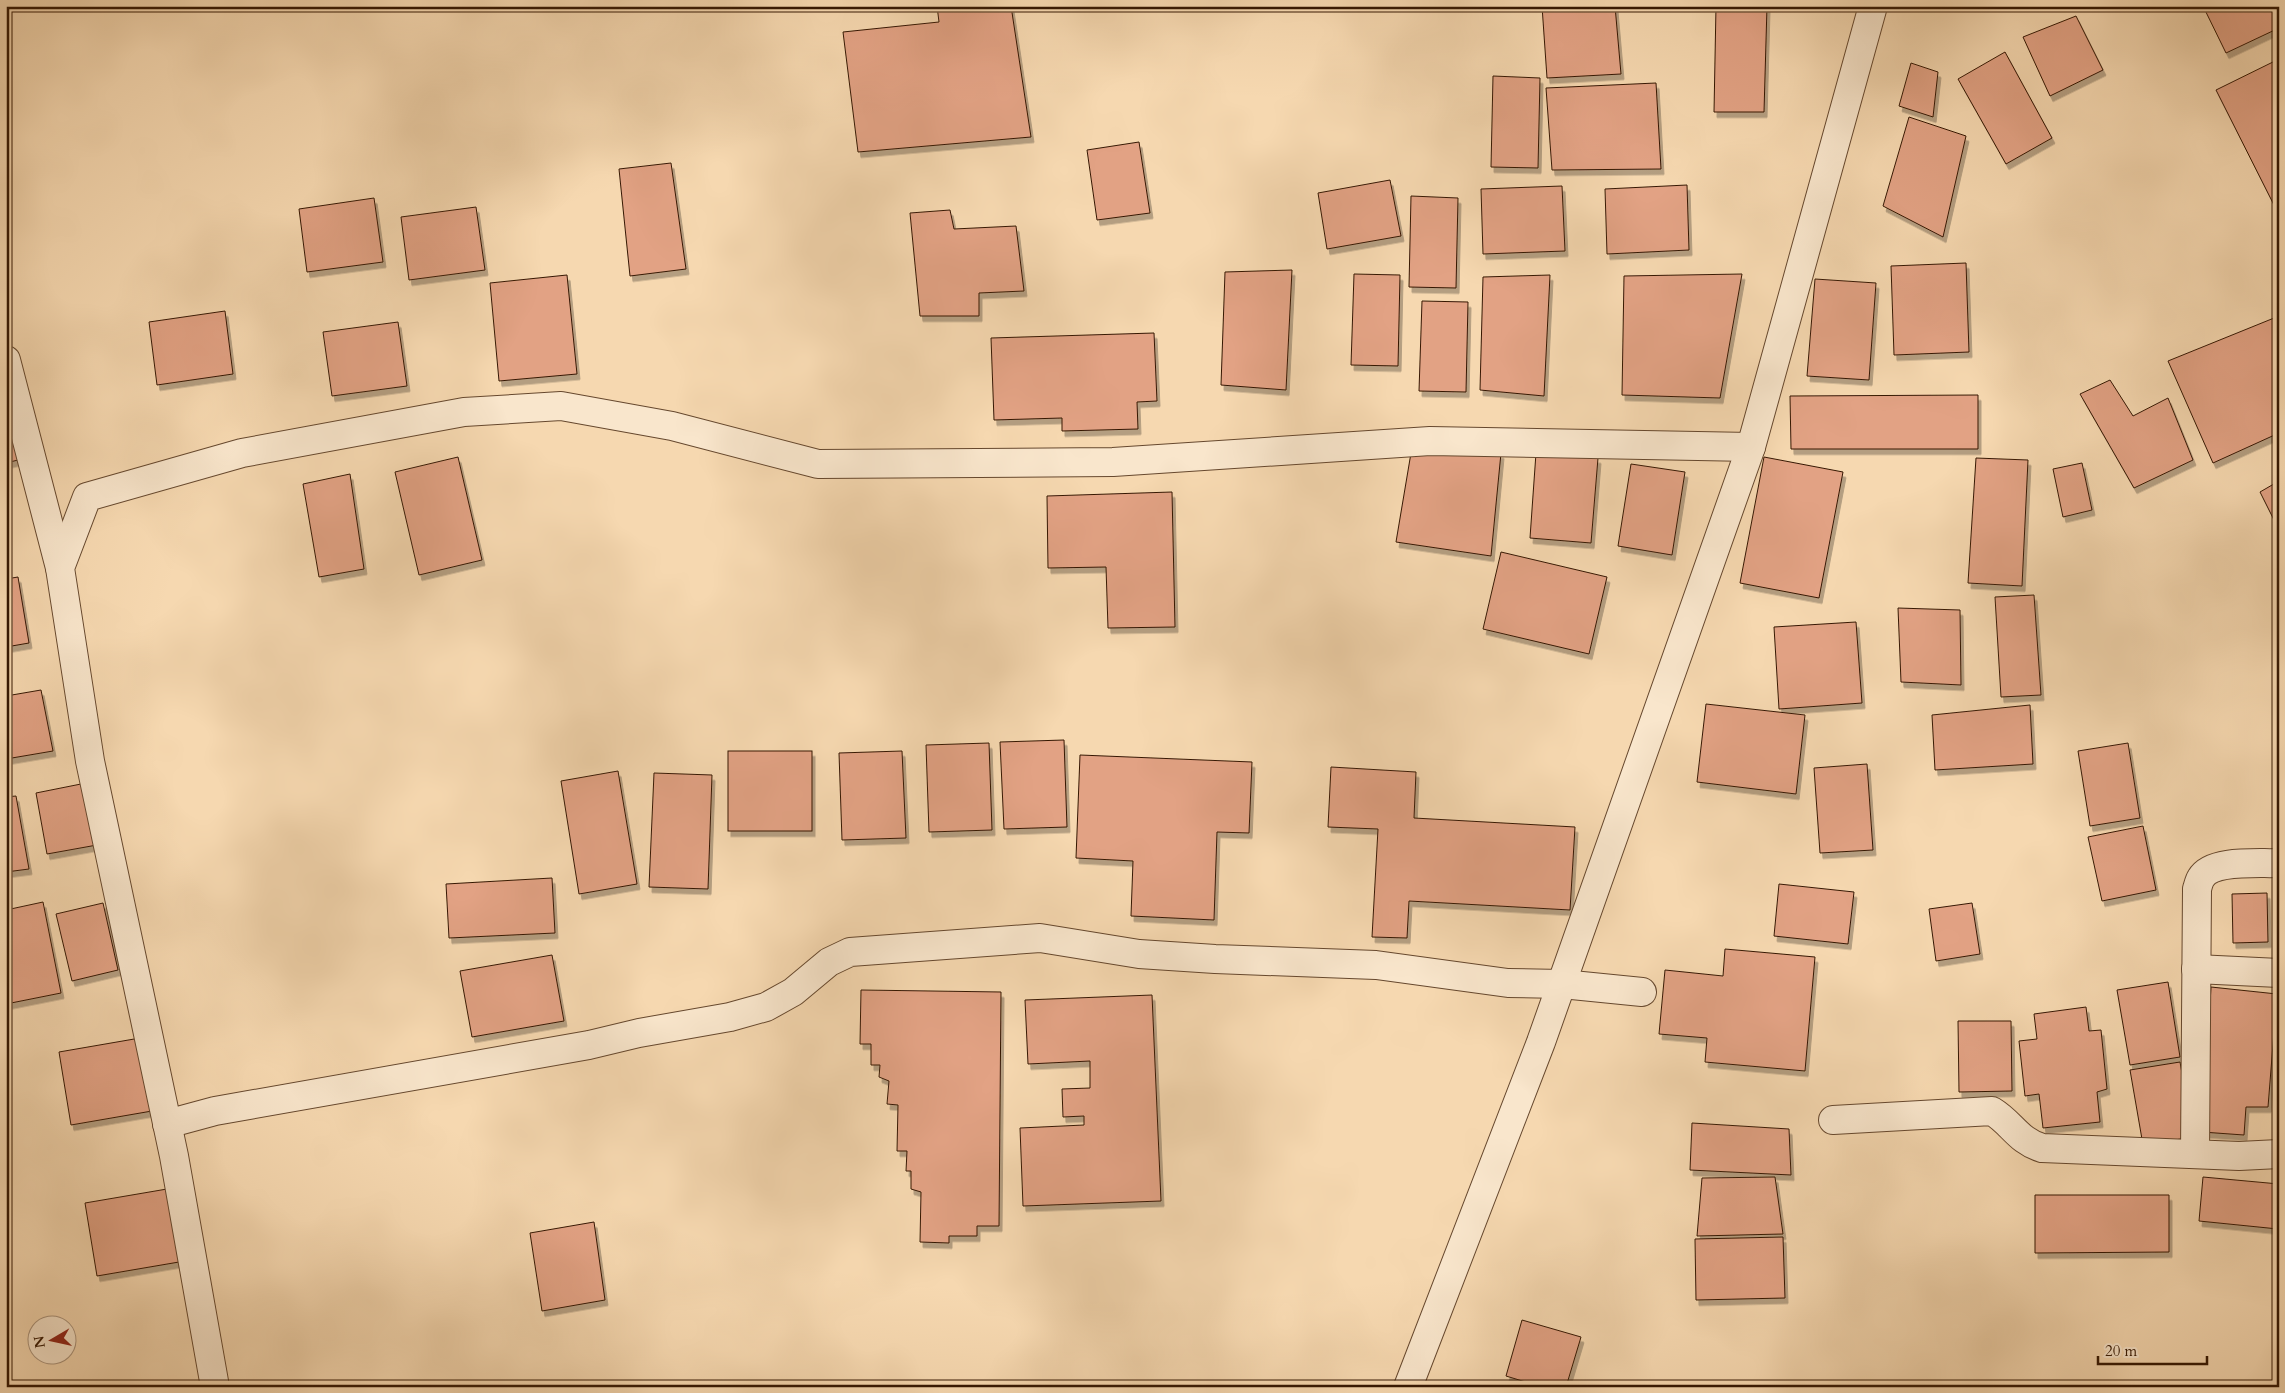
<svg xmlns="http://www.w3.org/2000/svg" width="2285" height="1393" font-family="Cardo,serif">
<defs>
<filter id="shadow"><feDropShadow dx="3" dy="5.5" stdDeviation="0" flood-color="#0004"/></filter>
</defs>
<rect width="100%" height="100%" fill="#f6d8b0"/>
<filter id="stains"><feTurbulence type="fractalNoise" baseFrequency=".004" numOctaves="4"/><feColorMatrix values="0 0 0 0 .2 0 0 0 0 .09 0 0 0 0 .02 0 0 0 .5 -.17"/></filter>
<radialGradient id="worn" r=".72"><stop offset=".6" stop-color="#630" stop-opacity="0"/><stop offset="1" stop-color="#630" stop-opacity=".3"/></radialGradient>
<g fill="#e2a284" stroke="#361803" filter="url(#shadow)">
<polygon points="937,6 1011,6 1031,137 858,152 843,32 939,22"/>
<polygon points="1542,6 1615,6 1621,74 1547,78"/>
<polygon points="1716,6 1767,6 1764,112 1714,112"/>
<polygon points="2203,6 2273,6 2279,19 2279,28 2226,53"/>
<polygon points="2076,16 2103,70 2050,96 2023,37"/>
<polygon points="2005,52 2052,138 2006,164 1958,79"/>
<polygon points="2279,59 2279,215 2216,90"/>
<polygon points="1911,63 1938,72 1933,117 1899,106"/>
<polygon points="1493,76 1540,78 1538,168 1491,167"/>
<polygon points="1656,83 1661,169 1552,170 1546,88"/>
<polygon points="1909,117 1966,136 1943,237 1883,206"/>
<polygon points="1139,142 1150,213 1097,220 1087,150"/>
<polygon points="671,163 686,269 630,276 619,169"/>
<polygon points="1390,180 1401,236 1327,249 1318,193"/>
<polygon points="1687,185 1689,250 1607,254 1605,189"/>
<polygon points="1562,186 1565,251 1483,254 1481,189"/>
<polygon points="1411,196 1458,198 1456,288 1409,287"/>
<polygon points="374,198 383,262 307,272 299,209"/>
<polygon points="476,207 485,270 409,280 401,217"/>
<polygon points="950,210 954,229 1016,226 1024,291 979,293 979,316 920,316 910,213"/>
<polygon points="1966,263 1969,352 1894,355 1891,266"/>
<polygon points="1292,270 1286,390 1221,385 1225,272"/>
<polygon points="1354,274 1400,275 1398,366 1351,365"/>
<polygon points="1742,274 1720,398 1622,395 1624,276"/>
<polygon points="567,275 577,374 499,381 490,283"/>
<polygon points="1550,275 1544,396 1480,390 1483,277"/>
<polygon points="1815,279 1876,283 1869,380 1807,376"/>
<polygon points="1422,301 1468,302 1466,392 1419,391"/>
<polygon points="225,311 233,374 157,385 149,322"/>
<polygon points="2279,316 2279,433 2213,463 2168,361"/>
<polygon points="398,322 407,386 332,396 323,332"/>
<polygon points="1154,333 1157,401 1137,402 1138,429 1062,431 1062,418 994,420 991,338"/>
<polygon points="2110,380 2133,416 2168,398 2193,460 2134,488 2080,394"/>
<polygon points="6,393 22,459 6,463"/>
<polygon points="1978,395 1978,449 1791,449 1790,396"/>
<polygon points="1412,447 1501,453 1491,556 1396,542"/>
<polygon points="1536,453 1598,458 1591,543 1530,538"/>
<polygon points="458,457 482,560 419,575 395,472"/>
<polygon points="1764,457 1843,472 1819,598 1740,583"/>
<polygon points="1976,458 2028,460 2022,586 1968,583"/>
<polygon points="2082,463 2092,510 2063,517 2053,469"/>
<polygon points="1631,464 1685,472 1672,555 1618,546"/>
<polygon points="350,474 364,569 319,577 303,484"/>
<polygon points="2279,481 2279,530 2260,492"/>
<polygon points="1172,492 1175,627 1108,628 1106,567 1048,568 1047,496"/>
<polygon points="1501,552 1607,577 1589,654 1483,629"/>
<polygon points="18,577 29,643 6,647 6,579"/>
<polygon points="2034,595 2041,695 2001,697 1995,597"/>
<polygon points="1898,608 1960,610 1961,685 1901,682"/>
<polygon points="1856,622 1862,703 1779,709 1774,627"/>
<polygon points="41,690 53,751 6,759 6,696"/>
<polygon points="1706,704 1805,715 1796,794 1697,782"/>
<polygon points="2030,705 2033,764 1935,770 1932,715"/>
<polygon points="1064,740 1067,827 1004,829 1000,742"/>
<polygon points="989,743 992,830 929,832 926,745"/>
<polygon points="2128,743 2140,818 2090,826 2078,751"/>
<rect x="728" y="751" width="84" height="80"/>
<polygon points="902,751 906,838 842,840 839,753"/>
<polygon points="1080,755 1252,762 1249,833 1217,832 1214,920 1131,916 1133,861 1076,858"/>
<polygon points="1867,764 1873,850 1820,853 1814,768"/>
<polygon points="1331,767 1416,772 1414,818 1575,827 1570,910 1409,901 1407,938 1372,937 1378,829 1328,827"/>
<polygon points="618,771 637,884 579,894 561,781"/>
<polygon points="654,773 712,775 708,889 649,887"/>
<polygon points="86,783 97,845 47,854 36,793"/>
<polygon points="16,796 29,869 6,872 6,797"/>
<polygon points="2143,826 2156,890 2102,901 2088,837"/>
<polygon points="552,878 555,933 449,938 446,884"/>
<polygon points="1779,884 1854,892 1848,944 1774,936"/>
<polygon points="2267,893 2268,942 2233,943 2232,894"/>
<polygon points="43,902 61,993 6,1004 6,910"/>
<polygon points="103,903 118,970 72,981 56,914"/>
<polygon points="1972,903 1980,954 1936,961 1929,909"/>
<polygon points="1725,949 1815,957 1805,1071 1705,1062 1707,1038 1659,1034 1665,970 1723,976"/>
<polygon points="552,955 564,1021 472,1037 460,971"/>
<polygon points="2168,982 2180,1057 2130,1065 2117,990"/>
<polygon points="2211,987 2277,994 2268,1107 2246,1107 2244,1135 2202,1132"/>
<polygon points="861,990 1001,992 999,1226 977,1226 977,1236 949,1236 949,1243 920,1242 921,1192 911,1189 911,1171 906,1171 907,1151 897,1151 898,1105 887,1104 889,1081 879,1077 880,1065 871,1065 871,1044 860,1044"/>
<polygon points="1152,995 1161,1201 1023,1206 1020,1128 1084,1125 1084,1116 1063,1117 1062,1089 1090,1088 1090,1061 1028,1064 1025,1000"/>
<polygon points="2086,1007 2089,1031 2101,1030 2107,1089 2097,1092 2100,1122 2043,1128 2039,1094 2025,1096 2019,1041 2037,1039 2034,1014"/>
<polygon points="1958,1021 2011,1021 2012,1091 1959,1092"/>
<polygon points="140,1038 152,1111 71,1125 59,1052"/>
<polygon points="2180,1062 2193,1137 2143,1145 2130,1070"/>
<polygon points="1692,1123 1789,1129 1791,1175 1690,1170"/>
<polygon points="1775,1177 1783,1234 1697,1236 1702,1178"/>
<polygon points="2203,1177 2279,1184 2278,1229 2199,1221"/>
<polygon points="167,1189 179,1262 97,1276 85,1203"/>
<polygon points="2035,1195 2169,1195 2169,1252 2035,1253"/>
<polygon points="594,1222 605,1300 542,1311 530,1233"/>
<polygon points="1783,1237 1785,1298 1696,1300 1695,1239"/>
<polygon points="1522,1320 1581,1337 1566,1387 1542,1387 1506,1376"/>
</g>
<g fill="none" stroke-linecap="round" stroke-linejoin="round">
<g stroke="#66482e" stroke-width="30">
<g id="minor">
<polyline points="6,360 60,568"/>
<polyline points="2196,969 2279,973"/>
<path d="M1833,1120L1992,1111C2012,1123 2018,1141 2042,1148L2239,1156L2279,1154"/>
<polyline points="167,1124 215,1111 589,1045 639,1033 730,1017 766,1007 793,992 829,962 850,952 1040,938 1139,954 1215,959 1376,965 1508,983 1562,984 1642,992"/>
<path d="M2195,1154L2197,889C2198,886 2199,881 2201,878C2212,859 2259,864 2279,863"/>
<polyline points="215,1387 174,1156 90,761 60,568 87,497 242,453 464,412 561,406 672,426 818,464 1113,462 1430,441 1751,447"/>
<polyline points="1408,1387 1541,1042 1751,447 1873,6"/>
</g>
</g>
<use href="#minor" stroke="#f9e6cc" stroke-width="28"/>
</g>
<rect width="2285" height="1393" fill="none" stroke="#f6d8b0" stroke-width="25"/>
<rect x="8" y="8" width="2270" height="1378" fill="none" stroke="#361803" stroke-width="2.5"/>
<rect x="12" y="12" width="2260" height="1368" fill="none" stroke="#361803"/>
<g transform="translate(52 1340) rotate(261)"><circle r="24" fill="#f9e6cc" stroke="#ab947c"/>
<path d="M0-4L9 19L0 12L-9 19Z" fill="#8f2418"/>
<text y="-8" font-size="14" font-weight="bold" text-anchor="middle" fill="#361803">N</text>
</g>
<path d="M2098 1356v8h109v-8" fill="none" stroke="#361803" stroke-width="2.5"/>
<text x="2105" y="1356" font-size="15" fill="#361803" stroke="#f9e6cc" stroke-width="4" paint-order="stroke">20 m</text>
<rect width="100%" height="100%" filter="url(#stains)"/>
<rect width="100%" height="100%" fill="url(#worn)"/>
</svg>
